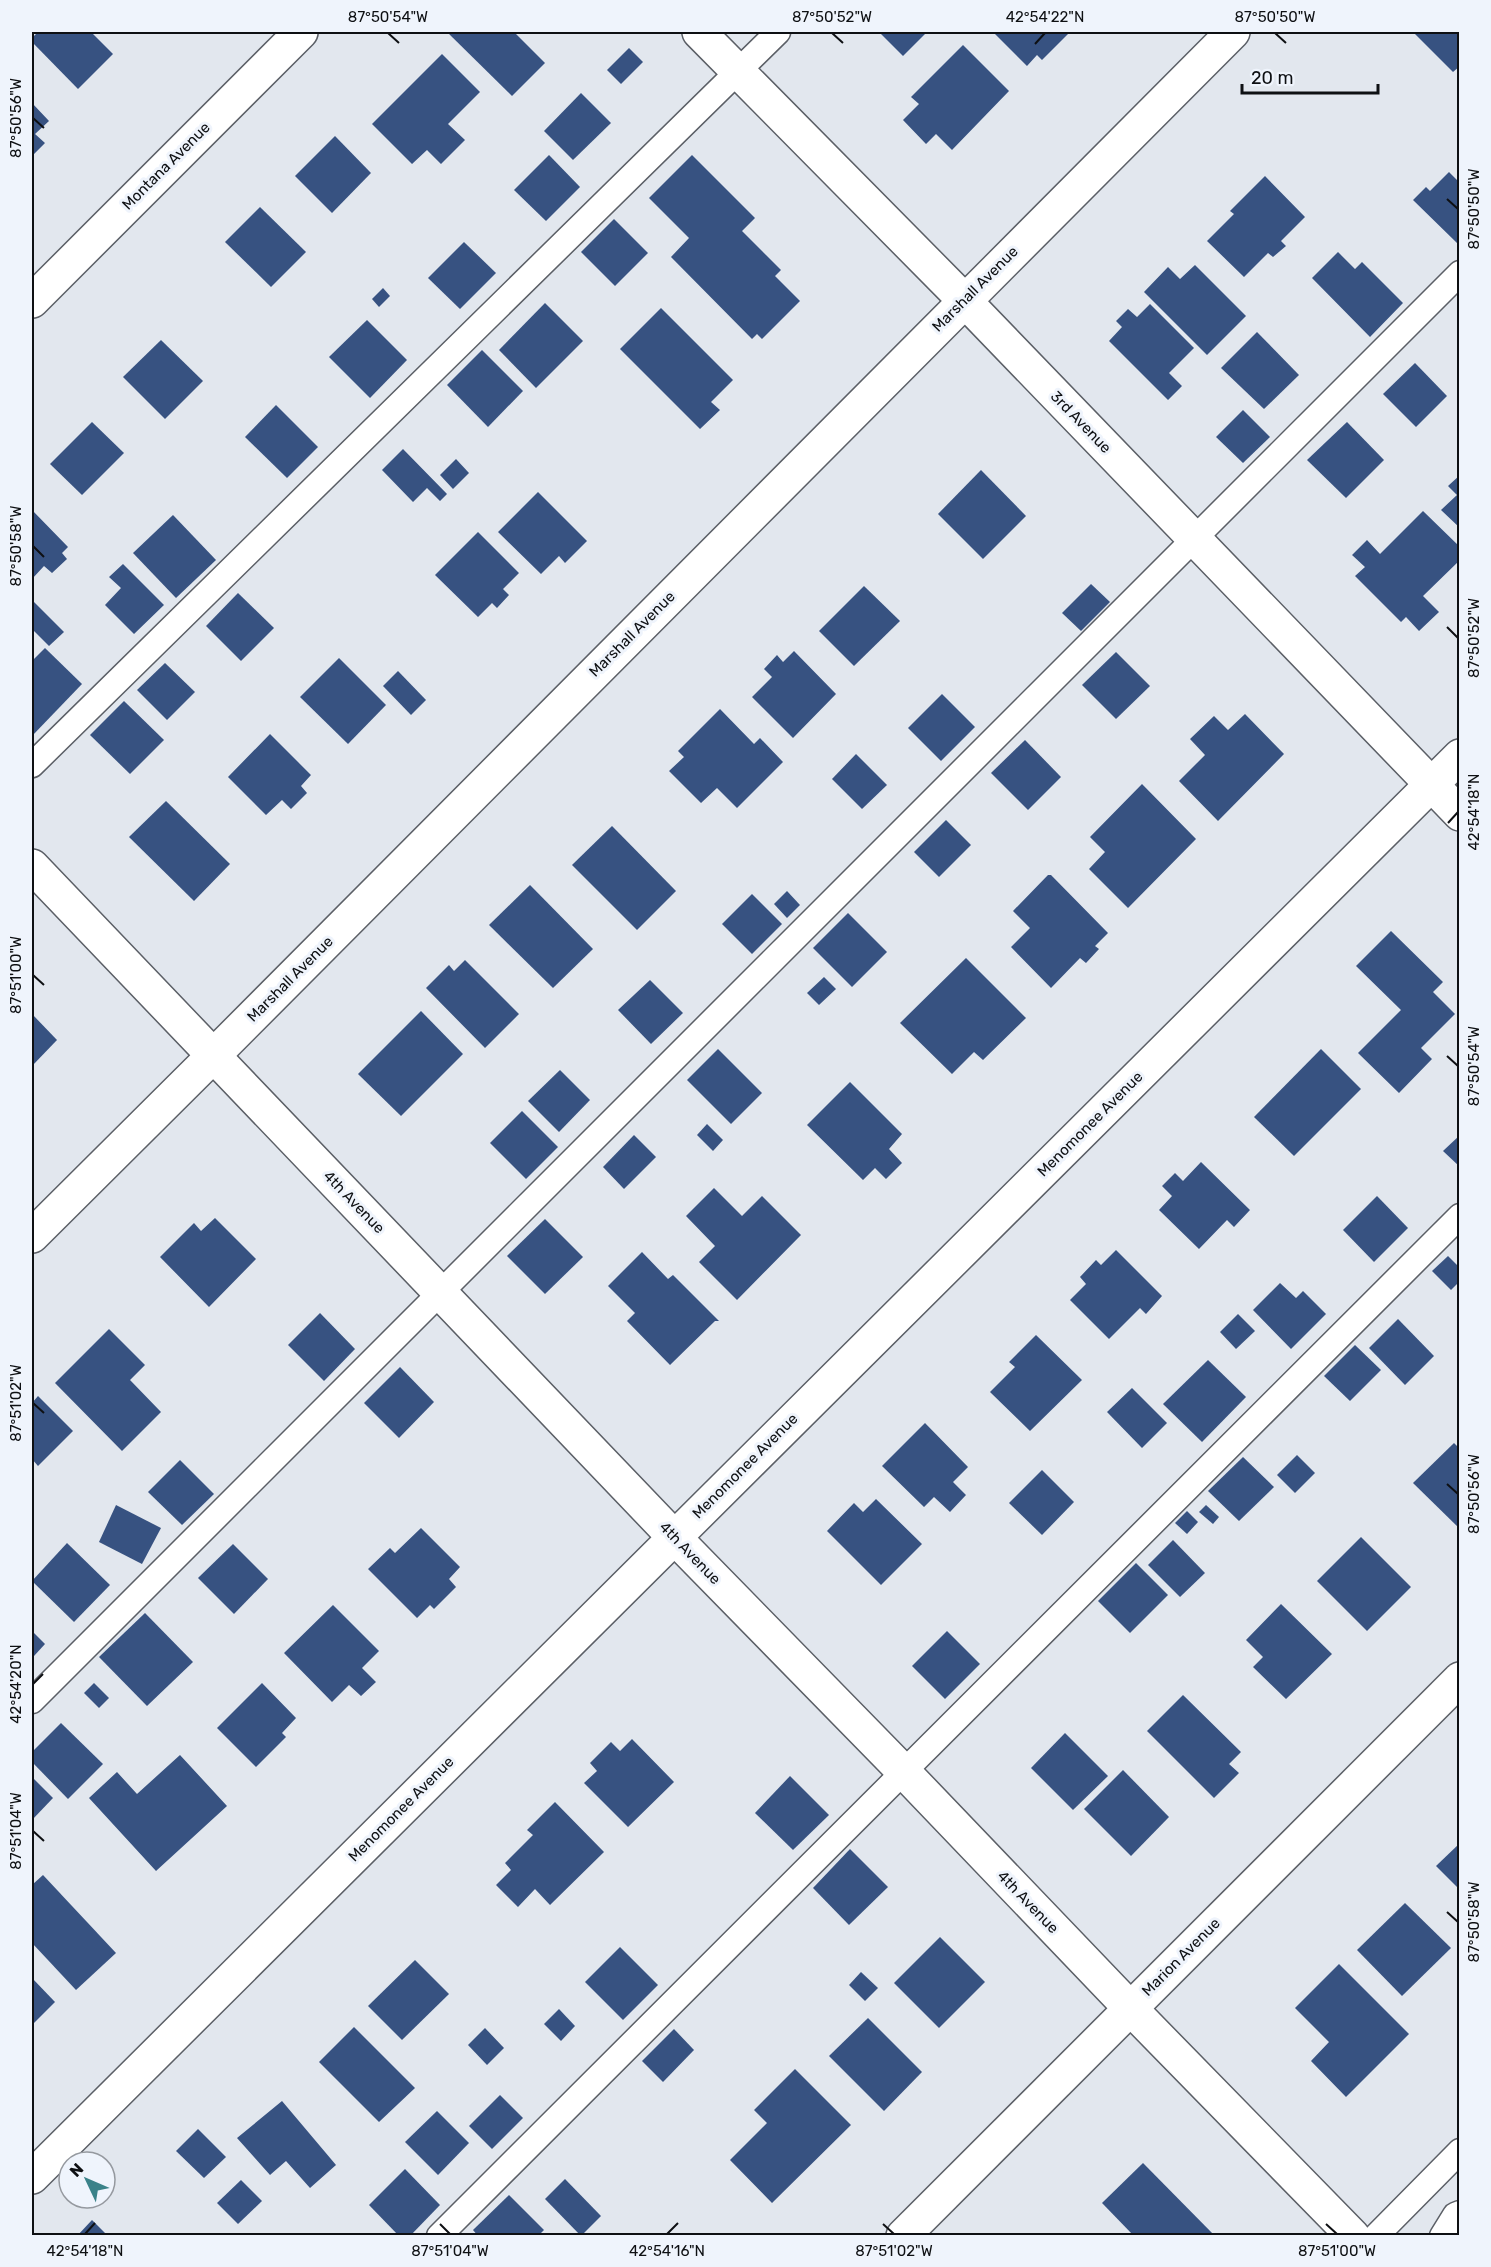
<svg xmlns="http://www.w3.org/2000/svg" width="1491" height="2267" font-family="Rubik,sans-serif">
<rect width="100%" height="100%" fill="#e2e7ee"/>
<g fill="#375281">
<polygon points="38,32 91,32 113,54 78,89 32,42 32,38"/>
<polygon points="447,32 514,32 545,63 512,96"/>
<polygon points="879,32 927,32 903,56"/>
<polygon points="993,32 1066,32 1068,34 1042,60 1037,55 1027,66"/>
<polygon points="1413,32 1460,32 1460,66 1453,72"/>
<polygon points="963,45 1009,91 952,150 936,134 926,144 903,120 919,104 911,97"/>
<polygon points="629,48 643,62 621,84 607,70"/>
<polygon points="442,54 480,92 448,124 465,140 441,164 427,150 412,164 372,124"/>
<polygon points="581,93 611,123 573,160 544,131"/>
<polygon points="32,103 49,121 35,134 45,143 32,156"/>
<polygon points="335,136 371,173 332,213 295,176"/>
<polygon points="549,155 580,187 546,221 514,190"/>
<polygon points="692,155 755,218 742,231 781,270 775,276 800,301 762,339 757,334 752,339 671,257 689,238 649,198"/>
<polygon points="1449,172 1460,183 1460,241 1457,243 1413,200 1426,187 1430,191"/>
<polygon points="1265,176 1305,217 1281,241 1286,246 1273,257 1268,253 1244,277 1207,241 1234,214 1230,211"/>
<polygon points="260,207 306,252 271,287 225,242"/>
<polygon points="614,219 648,253 615,286 581,252"/>
<polygon points="464,242 496,273 460,309 428,278"/>
<polygon points="1338,252 1355,269 1362,262 1403,303 1370,337 1312,278"/>
<polygon points="1195,265 1246,316 1207,355 1144,292 1168,267 1180,279"/>
<polygon points="383,288 390,296 379,307 372,299"/>
<polygon points="545,303 583,341 536,388 499,350"/>
<polygon points="1150,304 1194,348 1169,373 1182,386 1168,400 1109,341 1122,327 1116,321 1128,309 1137,317"/>
<polygon points="661,308 733,380 711,402 720,410 700,429 620,349"/>
<polygon points="367,320 407,360 370,398 329,357"/>
<polygon points="1257,332 1299,375 1264,409 1221,368"/>
<polygon points="161,340 203,381 165,419 123,377"/>
<polygon points="482,350 523,391 488,427 447,385"/>
<polygon points="1415,363 1447,396 1416,427 1383,394"/>
<polygon points="276,405 318,447 287,478 245,437"/>
<polygon points="1243,410 1270,437 1243,463 1216,437"/>
<polygon points="92,422 124,453 82,495 50,464"/>
<polygon points="1347,422 1384,460 1346,498 1307,460"/>
<polygon points="403,449 447,494 440,501 427,488 413,502 382,470"/>
<polygon points="456,459 469,473 453,489 440,475"/>
<polygon points="981,470 1026,516 983,559 938,514"/>
<polygon points="1460,475 1460,528 1441,510 1457,495 1448,486"/>
<polygon points="538,492 587,541 565,563 559,556 541,574 498,532"/>
<polygon points="32,510 68,547 62,553 67,559 52,573 44,566 32,579"/>
<polygon points="1423,511 1460,547 1460,560 1423,596 1439,612 1419,631 1406,617 1401,622 1355,576 1365,567 1352,555 1367,540 1380,554"/>
<polygon points="173,515 216,560 176,598 133,553"/>
<polygon points="478,532 519,573 503,589 509,595 497,608 492,603 478,617 435,575"/>
<polygon points="123,564 164,605 134,634 105,605 121,588 109,577"/>
<polygon points="1091,584 1110,602 1081,631 1062,613"/>
<polygon points="864,586 900,621 854,666 819,631"/>
<polygon points="238,593 274,628 241,661 206,626"/>
<polygon points="32,600 64,632 49,646 32,629"/>
<polygon points="45,648 82,684 32,736 32,661"/>
<polygon points="794,651 836,694 793,738 752,697 772,677 764,669 777,655 783,662"/>
<polygon points="1116,652 1150,686 1116,719 1082,685"/>
<polygon points="339,658 386,705 348,744 300,697"/>
<polygon points="165,663 195,692 167,720 137,690"/>
<polygon points="398,671 426,700 411,715 383,686"/>
<polygon points="942,694 975,727 941,761 908,728"/>
<polygon points="124,701 164,740 130,774 90,735"/>
<polygon points="720,709 754,744 760,738 783,762 737,808 717,788 701,803 669,771 684,757 678,751"/>
<polygon points="1245,714 1284,754 1218,821 1179,781 1205,755 1190,739 1214,716 1228,730"/>
<polygon points="270,734 311,775 301,786 307,793 291,809 282,800 266,815 228,777"/>
<polygon points="1025,740 1061,777 1028,810 991,773"/>
<polygon points="856,754 887,785 862,809 832,779"/>
<polygon points="1142,784 1196,839 1128,908 1089,869 1105,852 1090,837"/>
<polygon points="166,801 230,864 194,901 129,837"/>
<polygon points="946,820 971,845 939,877 914,852"/>
<polygon points="612,826 676,891 637,930 572,865"/>
<polygon points="1048,875 1051,875 1108,933 1095,946 1099,949 1086,963 1080,958 1051,988 1011,947 1030,928 1013,911"/>
<polygon points="530,885 593,949 553,988 489,925"/>
<polygon points="787,891 800,905 787,918 774,904"/>
<polygon points="752,894 782,924 752,954 722,924"/>
<polygon points="848,913 887,952 852,987 813,948"/>
<polygon points="1391,931 1443,982 1433,992 1455,1014 1421,1048 1432,1059 1399,1093 1358,1053 1401,1010 1356,966"/>
<polygon points="966,958 1026,1018 983,1060 974,1052 952,1074 900,1023"/>
<polygon points="465,960 519,1014 485,1048 426,988 449,965 454,971"/>
<polygon points="824,977 836,989 819,1005 807,993"/>
<polygon points="650,980 683,1013 651,1044 618,1010"/>
<polygon points="421,1011 463,1054 401,1116 358,1074"/>
<polygon points="32,1014 57,1040 32,1066"/>
<polygon points="718,1049 762,1093 731,1124 687,1080"/>
<polygon points="1321,1049 1361,1089 1294,1156 1254,1117"/>
<polygon points="560,1070 590,1100 559,1132 528,1101"/>
<polygon points="850,1082 902,1134 889,1149 902,1163 886,1179 875,1168 863,1180 807,1125"/>
<polygon points="522,1111 558,1147 526,1179 490,1143"/>
<polygon points="707,1124 723,1140 713,1151 697,1135"/>
<polygon points="634,1135 656,1157 624,1189 603,1167"/>
<polygon points="1460,1135 1460,1167 1443,1151"/>
<polygon points="1201,1162 1250,1210 1234,1227 1227,1220 1199,1249 1159,1210 1172,1196 1162,1186 1175,1173 1183,1181"/>
<polygon points="714,1188 742,1216 762,1196 801,1235 737,1300 699,1262 715,1246 686,1216"/>
<polygon points="1377,1196 1408,1228 1374,1262 1343,1230"/>
<polygon points="215,1218 256,1259 209,1307 160,1257 194,1223 201,1231"/>
<polygon points="545,1219 583,1257 545,1294 507,1256"/>
<polygon points="1116,1250 1162,1296 1146,1314 1140,1308 1109,1339 1070,1300 1086,1284 1080,1277 1096,1260 1101,1265"/>
<polygon points="642,1252 668,1279 673,1275 719,1321 715,1321 670,1365 627,1321 635,1313 608,1286"/>
<polygon points="1448,1256 1460,1268 1460,1281 1451,1290 1432,1271"/>
<polygon points="1280,1283 1296,1298 1303,1291 1326,1314 1291,1349 1253,1310"/>
<polygon points="320,1313 355,1349 324,1381 288,1345"/>
<polygon points="1238,1314 1255,1331 1236,1349 1220,1332"/>
<polygon points="1398,1319 1434,1356 1405,1385 1369,1348"/>
<polygon points="109,1329 145,1365 130,1380 161,1412 122,1451 55,1383"/>
<polygon points="1036,1335 1082,1380 1030,1431 990,1392 1015,1367 1009,1362"/>
<polygon points="1355,1345 1381,1370 1350,1401 1324,1376"/>
<polygon points="1208,1360 1246,1397 1202,1442 1163,1404"/>
<polygon points="400,1367 434,1402 399,1438 364,1403"/>
<polygon points="1132,1388 1167,1423 1142,1448 1107,1412"/>
<polygon points="38,1396 73,1431 38,1466 32,1459 32,1403"/>
<polygon points="925,1423 968,1467 953,1482 966,1495 950,1512 934,1497 924,1507 882,1466"/>
<polygon points="1454,1443 1460,1449 1460,1529 1413,1483"/>
<polygon points="1297,1455 1315,1473 1295,1493 1277,1475"/>
<polygon points="1243,1457 1274,1487 1239,1521 1208,1491"/>
<polygon points="180,1460 214,1494 182,1525 148,1492"/>
<polygon points="1042,1470 1074,1502 1042,1535 1009,1503"/>
<polygon points="876,1499 922,1544 881,1585 827,1531 854,1503 863,1512"/>
<polygon points="116,1505 161,1528 142,1564 99,1542"/>
<polygon points="1206,1505 1219,1517 1213,1524 1199,1512"/>
<polygon points="1187,1511 1198,1522 1187,1534 1175,1523"/>
<polygon points="421,1528 460,1567 449,1579 456,1587 434,1609 430,1605 417,1618 368,1569 390,1548 395,1553"/>
<polygon points="1361,1537 1411,1587 1367,1631 1317,1581"/>
<polygon points="1173,1540 1205,1573 1180,1597 1148,1565"/>
<polygon points="67,1543 110,1585 74,1622 32,1581"/>
<polygon points="233,1544 268,1579 234,1614 198,1578"/>
<polygon points="1136,1563 1168,1595 1130,1633 1098,1601"/>
<polygon points="1281,1604 1332,1654 1286,1699 1253,1667 1263,1657 1246,1640"/>
<polygon points="333,1605 379,1651 362,1668 376,1682 361,1696 349,1685 332,1702 284,1653"/>
<polygon points="145,1613 193,1662 147,1706 99,1657"/>
<polygon points="32,1631 45,1644 34,1656 32,1654"/>
<polygon points="947,1631 980,1664 945,1699 912,1666"/>
<polygon points="94,1683 109,1698 99,1708 84,1693"/>
<polygon points="262,1683 296,1718 282,1733 286,1737 256,1767 217,1728"/>
<polygon points="1183,1695 1241,1752 1229,1764 1239,1773 1214,1798 1147,1731"/>
<polygon points="61,1723 103,1764 68,1799 32,1762 32,1752"/>
<polygon points="1065,1733 1108,1776 1073,1810 1031,1768"/>
<polygon points="632,1739 674,1782 628,1827 584,1783 597,1771 590,1763 611,1742 620,1751"/>
<polygon points="180,1755 227,1806 156,1871 89,1798 117,1772 137,1794"/>
<polygon points="1123,1770 1169,1817 1131,1856 1084,1809"/>
<polygon points="790,1776 829,1815 793,1850 755,1813"/>
<polygon points="32,1777 53,1798 32,1820"/>
<polygon points="555,1802 604,1852 550,1905 535,1889 518,1907 496,1885 511,1870 505,1863 533,1835 527,1830"/>
<polygon points="1460,1843 1460,1890 1436,1866"/>
<polygon points="850,1849 888,1887 849,1925 813,1888"/>
<polygon points="43,1875 116,1953 76,1990 32,1943 32,1885"/>
<polygon points="1405,1903 1451,1948 1402,1996 1357,1950"/>
<polygon points="940,1937 985,1982 939,2028 894,1983"/>
<polygon points="620,1947 658,1985 623,2020 585,1982"/>
<polygon points="415,1960 449,1994 402,2040 368,2006"/>
<polygon points="1339,1964 1409,2034 1346,2097 1311,2061 1329,2042 1295,2008"/>
<polygon points="861,1972 878,1988 865,2001 849,1985"/>
<polygon points="32,1978 55,2002 32,2025"/>
<polygon points="559,2009 575,2026 561,2041 544,2024"/>
<polygon points="868,2018 922,2072 884,2111 829,2056"/>
<polygon points="354,2027 415,2088 379,2122 319,2062"/>
<polygon points="485,2028 504,2048 487,2065 468,2045"/>
<polygon points="674,2029 694,2050 663,2082 642,2061"/>
<polygon points="795,2069 851,2125 772,2203 730,2160 767,2123 754,2110"/>
<polygon points="500,2095 523,2118 492,2149 469,2126"/>
<polygon points="282,2101 336,2165 310,2188 286,2161 270,2175 237,2138"/>
<polygon points="437,2111 469,2143 438,2175 405,2142"/>
<polygon points="198,2129 226,2157 204,2178 176,2151"/>
<polygon points="1143,2163 1215,2236 1134,2236 1102,2203"/>
<polygon points="405,2169 440,2205 410,2236 399,2236 369,2205"/>
<polygon points="565,2179 601,2216 581,2236 545,2199"/>
<polygon points="241,2180 262,2201 238,2224 217,2203"/>
<polygon points="509,2195 544,2230 538,2236 478,2236 473,2230"/>
<polygon points="92,2220 108,2236 77,2236"/>
</g>
<g fill="none" stroke-linecap="round" stroke-linejoin="round">
<g stroke="#5b5f66" stroke-width="27">
<g id="lane">
<polyline points="32,765 778,32"/>
<polyline points="32,1701 1460,273"/>
<polyline points="439,2236 1460,1216"/>
<polyline points="1376,2236 1460,2151"/>
<polyline points="1442,2236 1455,2215 1460,2213"/>
</g>
</g>
<g stroke="#5b5f66" stroke-width="36">
<g id="street">
<polyline points="699,32 964,300 1460,814"/>
<polyline points="32,301 301,32"/>
<polyline points="32,866 674,1537 904,1772 1130,2008 1353,2236"/>
<polyline points="32,1236 213,1056 1233,32"/>
<polyline points="32,2177 1460,756"/>
<polyline points="903,2236 1460,1679"/>
</g>
</g>
<use href="#lane" stroke="#fff" stroke-width="24"/>
<use href="#street" stroke="#fff" stroke-width="33"/>
</g>
<path fill="none" stroke="#0e1013" stroke-width="2" d="M388,33L399,43M832,33L843,43M1275,33L1286,43M1035,44L1045,33M33,118L44,128M1447,199L1458,209M33,546L44,557M1447,627L1458,638M1448,823L1458,812M33,975L44,985M1447,1056L1458,1066M33,1403L44,1413M1447,1484L1458,1494M33,1684L43,1674M33,1831L44,1841M1447,1912L1458,1922M440,2224L450,2234M883,2224L894,2234M1326,2224L1337,2234M85,2234L95,2223M667,2234L678,2223"/>
<g text-anchor="middle" dominant-baseline="central" stroke-width="6" stroke-linejoin="round" paint-order="stroke">
<g font-size="15" fill="#0e1013" stroke="#eff4fc">
<text transform="translate(166 166) rotate(-45)">Montana Avenue</text>
<text transform="translate(975 289) rotate(-45)">Marshall Avenue</text>
<text transform="translate(1081 422) rotate(46)">3rd Avenue</text>
<text transform="translate(632 634) rotate(-45)">Marshall Avenue</text>
<text transform="translate(290 979) rotate(-45)">Marshall Avenue</text>
<text transform="translate(1090 1124) rotate(-45)">Menomonee Avenue</text>
<text transform="translate(354 1202) rotate(46)">4th Avenue</text>
<text transform="translate(745 1466) rotate(-45)">Menomonee Avenue</text>
<text transform="translate(690 1553) rotate(46)">4th Avenue</text>
<text transform="translate(401 1809) rotate(-45)">Menomonee Avenue</text>
<text transform="translate(1028 1902) rotate(46)">4th Avenue</text>
<text transform="translate(1181 1957) rotate(-45)">Marion Avenue</text>
</g>
</g>
<rect width="1491" height="2267" fill="none" stroke="#eff4fc" stroke-width="66"/>
<g transform="translate(87 2180) rotate(314)"><circle r="28" fill="#eff4fc" stroke="#95999f" stroke-width="1.5"/>
<path d="M0-4.5L10 22L0 15L-10 22Z" fill="#3a8289"/>
<text y="-9" font-size="16" font-weight="bold" text-anchor="middle" fill="#0e1013">N</text>
</g>
<path d="M1242 84v9h136v-9" fill="none" stroke="#0e1013" stroke-width="3"/>
<text x="1251" y="84" font-size="18" fill="#0e1013" stroke="#eff4fc" stroke-width="4.5" paint-order="stroke">20 m</text>
<rect x="33" y="33" width="1425" height="2201" fill="none" stroke="#0e1013" stroke-width="2"/>
<g font-size="15" text-anchor="middle" fill="#0e1013">
<text x="388" y="22">87°50'54"W</text>
<text x="832" y="22">87°50'52"W</text>
<text x="1045" y="22">42°54'22"N</text>
<text x="1275" y="22">87°50'50"W</text>
<text transform="translate(16 118) rotate(-90)" y="5">87°50'56"W</text>
<text transform="translate(1474 209) rotate(-90)" y="5">87°50'50"W</text>
<text transform="translate(16 546) rotate(-90)" y="5">87°50'58"W</text>
<text transform="translate(1474 638) rotate(-90)" y="5">87°50'52"W</text>
<text transform="translate(1474 812) rotate(-90)" y="5">42°54'18"N</text>
<text transform="translate(16 975) rotate(-90)" y="5">87°51'00"W</text>
<text transform="translate(1474 1066) rotate(-90)" y="5">87°50'54"W</text>
<text transform="translate(16 1403) rotate(-90)" y="5">87°51'02"W</text>
<text transform="translate(1474 1494) rotate(-90)" y="5">87°50'56"W</text>
<text transform="translate(16 1684) rotate(-90)" y="5">42°54'20"N</text>
<text transform="translate(16 1831) rotate(-90)" y="5">87°51'04"W</text>
<text transform="translate(1474 1922) rotate(-90)" y="5">87°50'58"W</text>
<text x="85" y="2256">42°54'18"N</text>
<text x="450" y="2256">87°51'04"W</text>
<text x="667" y="2256">42°54'16"N</text>
<text x="894" y="2256">87°51'02"W</text>
<text x="1337" y="2256">87°51'00"W</text>
</g>
</svg>
